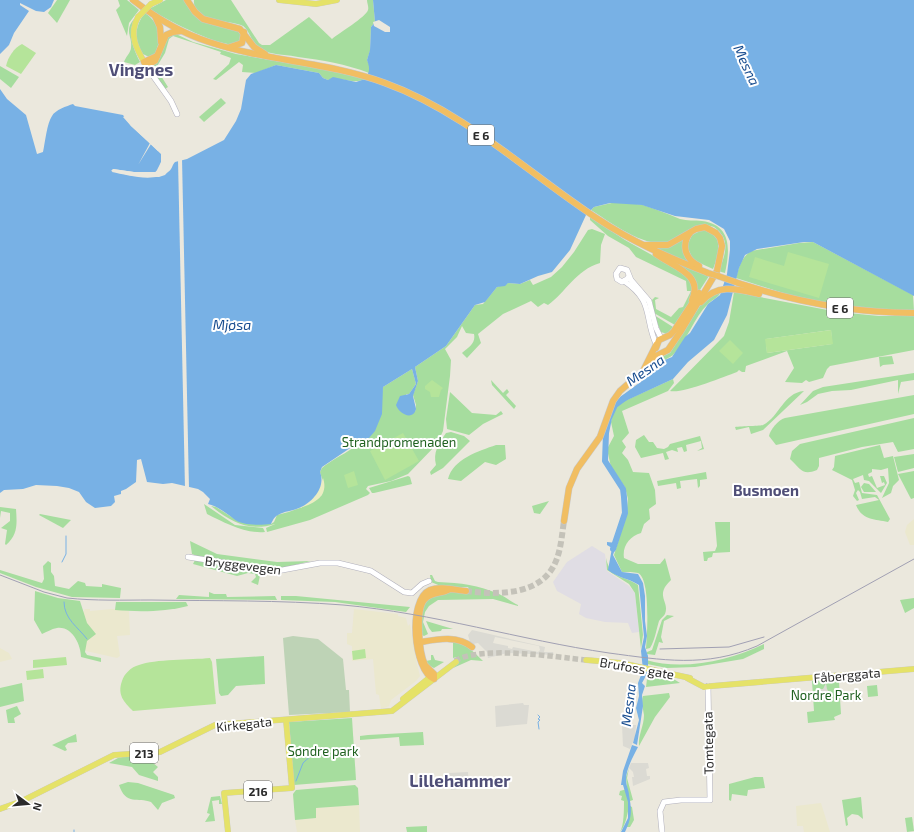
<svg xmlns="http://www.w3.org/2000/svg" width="914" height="832" font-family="'Exo 2',sans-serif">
<rect width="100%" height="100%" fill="#ebe8dd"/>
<polygon fill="#e0dde4" points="592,546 605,554 607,571 629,586 635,593 639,632 632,633 628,623 605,622 586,618 579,614 581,604 557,591 553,582 567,562"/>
<g fill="#ebe8ce">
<polygon points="914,519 914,545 910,545 905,532 907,525"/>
<polygon points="85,609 90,609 90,611 112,609 129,611 130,635 117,636 120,656 117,658 86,651 84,646 81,616"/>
<polygon points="354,609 398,614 398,616 406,618 408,626 410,624 417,664 420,676 416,681 391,700 389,706 381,709 379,695 376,694 373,659 352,661 352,646 347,644 347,633 352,633"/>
<polygon points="0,648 9,653 12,659 0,662"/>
<polygon points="821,803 830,832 804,832 803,826 797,826 796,806"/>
<polygon points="359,805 360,832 297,832 295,820 316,818 315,808"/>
</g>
<g fill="#a6dd9e" fill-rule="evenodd">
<polygon points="57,0 70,0 57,23 48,13"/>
<polygon points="118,0 127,0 139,10 129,23 127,36 116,10 120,6"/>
<path d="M166,0H184L194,15L204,22L240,32L242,40C240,41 237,43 234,44C218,47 164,18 149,9Z"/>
<path d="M194,0H231L259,43L262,45H270L309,17L332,39C339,33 366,17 368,10C369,7 367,3 367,0H373L375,22L371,27L370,51L367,60L370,66L369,73C346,64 322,60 298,57C289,55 279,55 271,53C248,47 252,29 241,25C228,20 192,22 194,0Z"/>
<path d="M145,13C160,23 162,38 155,54L149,57L143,54C134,41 134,26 145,13Z"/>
<path d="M135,18C127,33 133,48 140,62L135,65L124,62C125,58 131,52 131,48C133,36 123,31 135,18Z"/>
<path d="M176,34L193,42L236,54L327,70L365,79C351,85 343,76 328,80L323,78L319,73L276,65L256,73L242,72L243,65L239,62L216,80L213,79L229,64L231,58L220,54L221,52L173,36L169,39L165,53L156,68L168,87L165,89L154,73L153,67L161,55L166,38Z"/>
<polygon points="0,66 19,77 11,88 0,79"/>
<polygon points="221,98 226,103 204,122 199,117"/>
<path d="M616,202C625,204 634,203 643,205C656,209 668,214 680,219C687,221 695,220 702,221C732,225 730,250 725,273L718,271C726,255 731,239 714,227C692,220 690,233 673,241C649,252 610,222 591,210L594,207Z"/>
<polygon points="590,217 625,240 686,274 693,284 690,302 675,325 654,313 652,300 655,297 659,298 655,300 656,309 671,317 679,308 683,307 691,291 687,291 686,281 636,257 629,248 608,236 590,220"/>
<path d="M592,229L605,234L601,245L600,263C576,270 566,292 548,305L544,303L538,307L531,301L503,314L478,334L481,343L467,358L462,353C469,347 476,343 474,334L466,333L462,326L457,337L445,349L451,360L450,376L443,431L437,444L408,474L391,481L368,486L366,489L370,493L368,495L310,520L267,532L266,528L275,524C249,532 231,522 211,506L216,507L238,521L271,524L274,522L277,515C293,511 309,506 322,495L324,485L320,472L322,468C337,455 371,443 377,424C381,412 380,400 383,387L412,369L416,384L409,394H406L415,412L416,405L413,395L418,381L415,367L446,346L475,305L483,304L497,287L508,283L520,284L530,280L533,285L551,277L562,267L574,252L588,230Z"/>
<path d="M702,230C725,233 719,254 713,269L693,260L687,246L692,235Z"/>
<polygon points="686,235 688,262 653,247 660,248"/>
<path d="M813,242L913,295L914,311C880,309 846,308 813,301C786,295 762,286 736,278C739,267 741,258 751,251L799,243Z"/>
<polygon points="664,257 709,276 696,296 696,283 692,275"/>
<path d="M721,291C719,298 713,299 708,304C694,317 687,341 673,355C671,357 653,366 649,368L655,360L670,353L703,301Z"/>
<path d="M734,292L838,312L879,316H914V350L830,366L827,369L823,378L809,382L806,380L802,383L785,382L794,368L787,351L746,366L745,372H742L739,370L737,372C723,377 682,394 670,391L724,336L729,322ZM831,330L832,344L767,353L766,339Z"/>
<polygon points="654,315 673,327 667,334 661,332"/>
<polygon points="892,356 894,364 883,365 880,367 879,357"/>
<polygon points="914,373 914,380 901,382 898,394 898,380 851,390 832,391 818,394 807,402 800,405 813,391 823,387"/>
<path d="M673,379L674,383L668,391L622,411L629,433L622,441L626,447L622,453L628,460L633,472L649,473L655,490L656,504L649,509L650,519L644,524L641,533C630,536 622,546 624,558L638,564H660L665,558L671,580C654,596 670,601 665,614C663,617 661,618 659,621C656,631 655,640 650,648L646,649C647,636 651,579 638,573C634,572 627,572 622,572L614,555L626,516L628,499L625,487L611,467L607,449L614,436L611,422L613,412L618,404Z"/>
<polygon points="491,380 503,393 507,389 509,392 506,395 516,406 514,409 492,385"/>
<path d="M804,391L763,430L751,434L749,427L736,430L735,427C742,426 761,426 763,425C780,416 783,393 804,391Z"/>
<polygon points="450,392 472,413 496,415 501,411 503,414 483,424 469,435 447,429 446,419"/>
<path d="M914,395V414L776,445L769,436C770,430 778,420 785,418Z"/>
<path d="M914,418V449L898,452L893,442L862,447L819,458V466L817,470C802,476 801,469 790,459L792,451L800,444Z"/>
<path d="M451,432L464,436L470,441L443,468L431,475L430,472L436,465C433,452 438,445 446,433Z"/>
<polygon points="644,435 649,442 653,442 657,448 664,449 668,447 670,444 700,436 704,449 697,451 702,448 701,441 686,445 687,451 684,452 682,447 677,448 678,452 672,450 666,452 669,459 665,460 663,453 641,458 635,447 636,440"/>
<path d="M496,445H505L506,459L496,465L485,462L461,481L448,479C453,459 479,451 496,445Z"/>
<path d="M880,445L884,458L893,456L899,480L893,486L891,493L882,498L889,483L888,468L881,470L872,469V472L868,474L869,477L872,476L877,488L885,485L884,482L882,483L880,476H884L887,483L881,493L869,481L864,480L863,475L853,479L855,483L859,482L862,493L877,495L890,519L888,522C874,519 862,520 856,505L879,500L875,497L862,499L860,492L858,490L856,493L859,500L857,501L853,496L855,490L852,480L832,470L834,467L835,456Z"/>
<polygon points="914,454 914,468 898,472 894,457"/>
<polygon points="914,471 914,498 911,499 898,474"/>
<polygon points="706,472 707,479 700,480 700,486 698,488 697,479 680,481 681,488 677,489 676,483 658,486 657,481"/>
<polygon points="408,476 410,477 412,484 374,493 372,493 369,488"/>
<polygon points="864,483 869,484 876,492 864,492 861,487"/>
<polygon points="549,501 540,514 534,513 532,506"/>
<path d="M204,504L235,525L263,528L265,532C246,534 225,523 207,514Z"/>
<path d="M0,507L16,509C17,524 18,535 6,545L5,544L7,530L1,528L10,521V513L1,511L0,518Z"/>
<polygon points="39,515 40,514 71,520 63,528"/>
<polygon points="715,522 730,522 730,552 713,553 712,557 708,558 707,561 704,561 703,552 715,551 717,546"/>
<polygon points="190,541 217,554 277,562 311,561 278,569 197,556 192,554"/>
<path d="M606,558C611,581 623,574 638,585L643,635L641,649L635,593L629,584L607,570Z"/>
<polygon points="195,560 261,571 258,585 251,582 256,577 255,574 248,573 237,576 193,564"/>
<polygon points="48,561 51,563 51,572 54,576 55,586 69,589 78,581 85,583 86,586 102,587 102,584 121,588 120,598 72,597 36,587 0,573 0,570 42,583 44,579 43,566"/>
<path d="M430,575H432L435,581L438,582C461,583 478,585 499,594C506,597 511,602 518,605V606L493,599L438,600L429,606L425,612L423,622L428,634L424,636L422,635L420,614L428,598L450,592L470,591L468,587H443L431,582Z"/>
<path d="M35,591L58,598L80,601L87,623L96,634L87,641L85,652L87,655L101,658V662L81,657C81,646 73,626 57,628C51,629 47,632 42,634L34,620Z"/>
<polygon points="209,592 214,594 226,594 227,597 275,596 277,600 176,599 179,595 209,597"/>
<polygon points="281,596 296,596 410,607 406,612 335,602 281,600"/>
<polygon points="914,598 914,608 905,613 900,600"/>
<path d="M116,602H186L188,606C165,612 138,612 115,610Z"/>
<polygon points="667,615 674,616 664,621 661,637 663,643 659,642 655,655 647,654 647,652 652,650 662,620"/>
<polygon points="426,621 453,629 442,629 441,631 432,632 429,628"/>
<path d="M453,641C466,644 474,652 483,661L471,660L453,668L459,660L457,657L453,658Z"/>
<path d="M764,644V649L743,659L695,667L667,668L647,664L646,660C682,671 730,661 764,644Z"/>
<polygon points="431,655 433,655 435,660 444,662 434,668 428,665 426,661 431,660"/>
<polygon points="264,656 265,684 236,686 228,695 221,696 219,693 216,659"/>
<polygon points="648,671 672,678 680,683 646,687"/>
<polygon points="837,679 839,682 841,714 834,717 835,720 808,723 807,712 814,711 812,681"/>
<polygon points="22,683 24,701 0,707 0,688"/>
<polygon points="877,685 878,696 868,697 867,686"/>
<path d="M669,693L670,697L655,717L639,746C638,735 644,726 644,715C643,708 641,703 643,696Z"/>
<polygon points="17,706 21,714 14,718 15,723 8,723 6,710"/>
<polygon points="352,718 356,780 294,785 289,722"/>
<polygon points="423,732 424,745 400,746 399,737 360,740 360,736 368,735"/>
<polygon points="76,734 77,742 68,743 65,746 67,750 65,751 52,745"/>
<polygon points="127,756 144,757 144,761 147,761 147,758 158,767 153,772 158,777 158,781 139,775 132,767 109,763 118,758"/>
<path d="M629,768L627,778L633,800L630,801V806L632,807L634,820L630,827H626L629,818V807C627,815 626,825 620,832C624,826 624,809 624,801L621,800L622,796L619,795L620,791L627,789L626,777Z"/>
<polygon points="755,777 763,777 765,788 748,790 747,796 732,794 731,801 729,800 729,784"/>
<path d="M128,782L138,783L174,795L175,798L162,803L158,810L151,802C138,797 126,806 119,785Z"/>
<polygon points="355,785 358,788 359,805 316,808 316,818 295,820 293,794 296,790"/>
<polygon points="220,796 222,804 219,804 219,800 212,801 215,821 205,822 210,814 207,813 211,797"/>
<polygon points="861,797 863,819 858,815 852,814 847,818 848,825 846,826 842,800"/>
<polygon points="912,817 914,831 907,832 905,818"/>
<polygon points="427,826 427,832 407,832 406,827"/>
</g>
<path fill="#ebedc2" d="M323,478C329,496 315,503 300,508C313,501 319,493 323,478Z"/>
<polygon fill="#bed3b6" points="293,636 318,639 343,659 346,690 349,690 350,712 289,715 283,638"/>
<g fill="#b5e49a">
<path d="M22,44L36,53L21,74L6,66C8,57 14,48 22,44Z"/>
<polygon points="788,252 829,264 819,298 749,277 755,257 784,266"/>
<polygon points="831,330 833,344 767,353 765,339"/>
<polygon points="730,340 743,353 733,364 719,351"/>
<polygon points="432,380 443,388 441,390 439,397 431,397 430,392 425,389 425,386"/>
<polygon points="403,433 419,461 385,480 370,451"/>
<polygon points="354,471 358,485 348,488 344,475"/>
<polygon points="365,649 366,658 353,660 352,651"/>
<polygon points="66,657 67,665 33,668 33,660"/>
<path d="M210,658L212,662L216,704L133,711C124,702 117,695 122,681C124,674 131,667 139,665C155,659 191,660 210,658Z"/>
<polygon points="43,669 44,678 27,680 26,671"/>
</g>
<g fill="#dbdad3" fill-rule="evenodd">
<path d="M472,630L545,647L544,652H553L554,655L507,653L488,658L487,652L478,643L473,644L470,642L468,635ZM495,637L539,646L540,650L538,652L513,647L512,649L508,648V646L493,643Z"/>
<polygon points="826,683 827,689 831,696 827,701 818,689 823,689"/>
<polygon points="523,703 524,705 529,705 527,724 496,727 495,706"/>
<polygon points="622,725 636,725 635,737 630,749 623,746"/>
<polygon points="631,763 648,763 649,768 646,769 647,776 650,776 650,779 633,786 632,777 634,777 633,772 629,768"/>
<polygon points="468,772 469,788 451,790 449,773"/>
</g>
<g fill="#78b1e5">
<polygon points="0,0 54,0 51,7 44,12 36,11 20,3 20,5 29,11 14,33 9,45 0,54"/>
<path d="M373,0H914V296L813,242H804L757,249L745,255L739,268L727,315L714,340L688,362L673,379L621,403L619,401L620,397L646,378L649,368L655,364L672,357L685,337L690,333L708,304L720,295L727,274L730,250V241L724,229L709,220L675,216L642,205L610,203L594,207L586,215L570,250L552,272L538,276L520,284L508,283L505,286L497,287L485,302L475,305L446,346L415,367L418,381L413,396L416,409C413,421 399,414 396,405L400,396L409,394L416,384L412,369L383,387L382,414L375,431L369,438L362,440L322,467L320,472C326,487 313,502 299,508C293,511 284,511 278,515C274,517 273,520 271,524C261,525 242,526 234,519C226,513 217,506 208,504L210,499L203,492L198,489L172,483L163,484L147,482L141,459L137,460L136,482L126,489L121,491V494L114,496L115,502L111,506L95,508L86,502L79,492L69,488L57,486L36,485L23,489L4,490L0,493V89L7,99L26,115L37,154L43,152C45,143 47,123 52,116C55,110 67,106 73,104L75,106L123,115L131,126L161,154V162L156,172H134L113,169L112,172C127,175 154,183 168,172C172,170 172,165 175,162L187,159L224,140L236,121L241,109L246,80L251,74L276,65L319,73L323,78L328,80L333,77L356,82L365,79C370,72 370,68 367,60L370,50L371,27L375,22Z"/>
<path d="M607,542L617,543L613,555L622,572L638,574L643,583L645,596V621L647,636L645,647L648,656V672L642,683L645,686L642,695L643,706L637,745L633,743L639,720L636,708L639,696L638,683L643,670L641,651L644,637L639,585C628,578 618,578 608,570L612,548L607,545Z"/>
<path d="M632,745L638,747C633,757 626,769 626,780C626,786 629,790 629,795C632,811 632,817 625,832H621L628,818V802L623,785H621L623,771Z"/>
</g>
<g fill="#ebe8dd">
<polygon points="379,20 390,27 390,32 385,32 374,26 373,22"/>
<polygon points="125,116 159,149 158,151 151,144 138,165 150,143 131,126 123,117"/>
<polygon points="182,158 189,489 185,488 178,159"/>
<polygon points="161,162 163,163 160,172 151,175 164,174 170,165 171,168 165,175 159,177 133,176 111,171 113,169 134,172 154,173 160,168"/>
</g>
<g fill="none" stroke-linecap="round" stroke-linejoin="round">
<g stroke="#78b1e5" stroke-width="1">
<polyline points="62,562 66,554 66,536"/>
<path d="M64,602C64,619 78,627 87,639"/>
<polyline points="538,715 540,717 538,719 540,720 538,722 539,729"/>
<polyline points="296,781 303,763 317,750"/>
<polyline points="74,830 74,832"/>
</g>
<polyline stroke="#78b1e5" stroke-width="6" points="613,549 625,513 624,497 623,489 605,461 606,433 609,418 615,405 626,397"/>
<path stroke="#c4c2b9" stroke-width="5.5" stroke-dasharray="5.5 3" stroke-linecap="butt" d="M455,661C481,645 555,657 586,660"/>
<path stroke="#c4c2b9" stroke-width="6" stroke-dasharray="6 3" stroke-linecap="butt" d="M466,591C498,595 542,596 556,561C561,549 562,534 564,521"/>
<g stroke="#b1b0bc" stroke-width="6">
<g id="secondary">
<polyline points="146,66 171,101 177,114"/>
<polyline points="629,276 627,279 622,282 617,279 616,274 620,268 627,270 631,280 649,301 656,328 661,338"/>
<path d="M624,281C654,301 644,317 656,344"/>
<polyline points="188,557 277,571 320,563 338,563 371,571 404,592 412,593 422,584 429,581"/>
<polyline points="662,832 660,811 664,802 681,800 710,800 708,686"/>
</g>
</g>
<g stroke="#c8c8c8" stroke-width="6">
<g id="primary">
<polyline points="279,0 316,4 337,0"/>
<polyline points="151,4 160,0"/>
<path d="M138,17C128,35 137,50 146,65"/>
<polyline points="586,660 621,663 690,678"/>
<polyline points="687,678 704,687 712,686 914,669"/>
<polyline points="403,699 434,674"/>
<polyline points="0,809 22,801 114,755 160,752 215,725 392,711 456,662"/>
<polyline points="228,832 224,793 292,788 286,720"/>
</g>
</g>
<g stroke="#c8c8c8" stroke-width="7">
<g id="highway">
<path d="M133,0C156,18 181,33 209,42C266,61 328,62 385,83C465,112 528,173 598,219C632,242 670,258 708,273"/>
<polyline points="187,0 195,12 203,19 240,29 254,47 265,54"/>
<polyline points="155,16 160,27 161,42"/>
<polyline points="230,47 242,43 244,32"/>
<polyline points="144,62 157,56"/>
<polyline points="146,66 155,61 166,35 173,32 181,31"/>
<path d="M690,233C681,245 685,259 699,266"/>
<polyline points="646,245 668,245 696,229 705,227 716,233 720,238 722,246 717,271 681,331 668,350 656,356 648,363"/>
<path d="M656,254C672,266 704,274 692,300"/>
<path d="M718,276C781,299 847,313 914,313"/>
<path d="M701,302C718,283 737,289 759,294"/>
<polyline points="656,348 659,340 670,335 674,331 699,293"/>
<polyline points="564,521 569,488 577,469 600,437 613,401 620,391 643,371 656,345"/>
<path d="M448,590C440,594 431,592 425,599C415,609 419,653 425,665C428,668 431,671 434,674V679C414,671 407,600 430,590C440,586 455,590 466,591"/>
<path d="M419,641L421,642C438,639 458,635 472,647"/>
</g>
</g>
<use href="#secondary" stroke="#fff" stroke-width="5"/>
<use href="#primary" stroke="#e5e268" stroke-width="5.5"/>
<use href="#highway" stroke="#f1be62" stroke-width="6"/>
<g stroke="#a1a0b3" stroke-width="1">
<path d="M0,575L44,592L67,598C95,601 123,600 151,600C215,601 280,600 343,605C433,613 520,640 609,653C662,660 706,668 757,646L914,559"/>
<polyline points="660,649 729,647 764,637"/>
</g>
<g stroke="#c8c8c8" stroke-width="6" stroke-linecap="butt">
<polyline id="primary-bridge" points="138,17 151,4"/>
</g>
<g stroke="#c8c8c8" stroke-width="7" stroke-linecap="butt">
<polyline id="highway-bridge" points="708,273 718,276"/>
</g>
<use href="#primary-bridge" stroke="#e5e268" stroke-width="5.5"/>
<use href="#highway-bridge" stroke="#f1be62" stroke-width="6"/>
</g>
<g text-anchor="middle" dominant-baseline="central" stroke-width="4" stroke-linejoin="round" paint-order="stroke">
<g fill="#fff" stroke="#6a6a6a" stroke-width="1">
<rect x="468" y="125" width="26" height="20" rx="3"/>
<rect x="827" y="298" width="26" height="20" rx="3"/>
<rect x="130" y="743" width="28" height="20" rx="3"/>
<rect x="244" y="781" width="28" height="20" rx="3"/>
</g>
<g font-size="12" font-weight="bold" fill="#2a2a2a">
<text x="481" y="135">E 6</text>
<text x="840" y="308">E 6</text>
<text x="144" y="753">213</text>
<text x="258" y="791">216</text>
</g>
<g font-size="13" fill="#206120" stroke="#fff">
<text x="399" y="442">Strandpromenaden</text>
<text x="826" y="695">Nordre Park</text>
<text x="323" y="751">Søndre park</text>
</g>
<g font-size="13" fill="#2a2a2a" stroke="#fff">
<text transform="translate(243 565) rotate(7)">Bryggevegen</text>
<text transform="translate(637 668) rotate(10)">Brufoss gate</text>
<text transform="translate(847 675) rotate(-5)">Fåberggata</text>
<text transform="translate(244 724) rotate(-6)">Kirkegata</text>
<text transform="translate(708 743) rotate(-91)">Tomtegata</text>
</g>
<g font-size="14" font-style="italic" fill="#184d90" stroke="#fff">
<text transform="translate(747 65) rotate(65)">Mesna</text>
<text x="232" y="324">Mjøsa</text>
<text transform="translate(645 370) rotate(-35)">Mesna</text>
<text transform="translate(628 705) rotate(-83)">Mesna</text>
</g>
<g font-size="15" font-weight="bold" fill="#4f4e77" stroke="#fff">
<text x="766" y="490">Busmoen</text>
</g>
<g font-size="17" font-weight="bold" fill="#4f4e77" stroke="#fff">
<text x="141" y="69">Vingnes</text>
<text x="460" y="780">Lillehammer</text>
</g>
</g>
<g transform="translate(28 804) rotate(106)" stroke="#ffffff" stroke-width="3" paint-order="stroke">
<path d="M0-3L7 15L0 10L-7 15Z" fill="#2a2a2a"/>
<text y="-6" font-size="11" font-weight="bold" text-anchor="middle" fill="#2a2a2a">N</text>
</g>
</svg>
